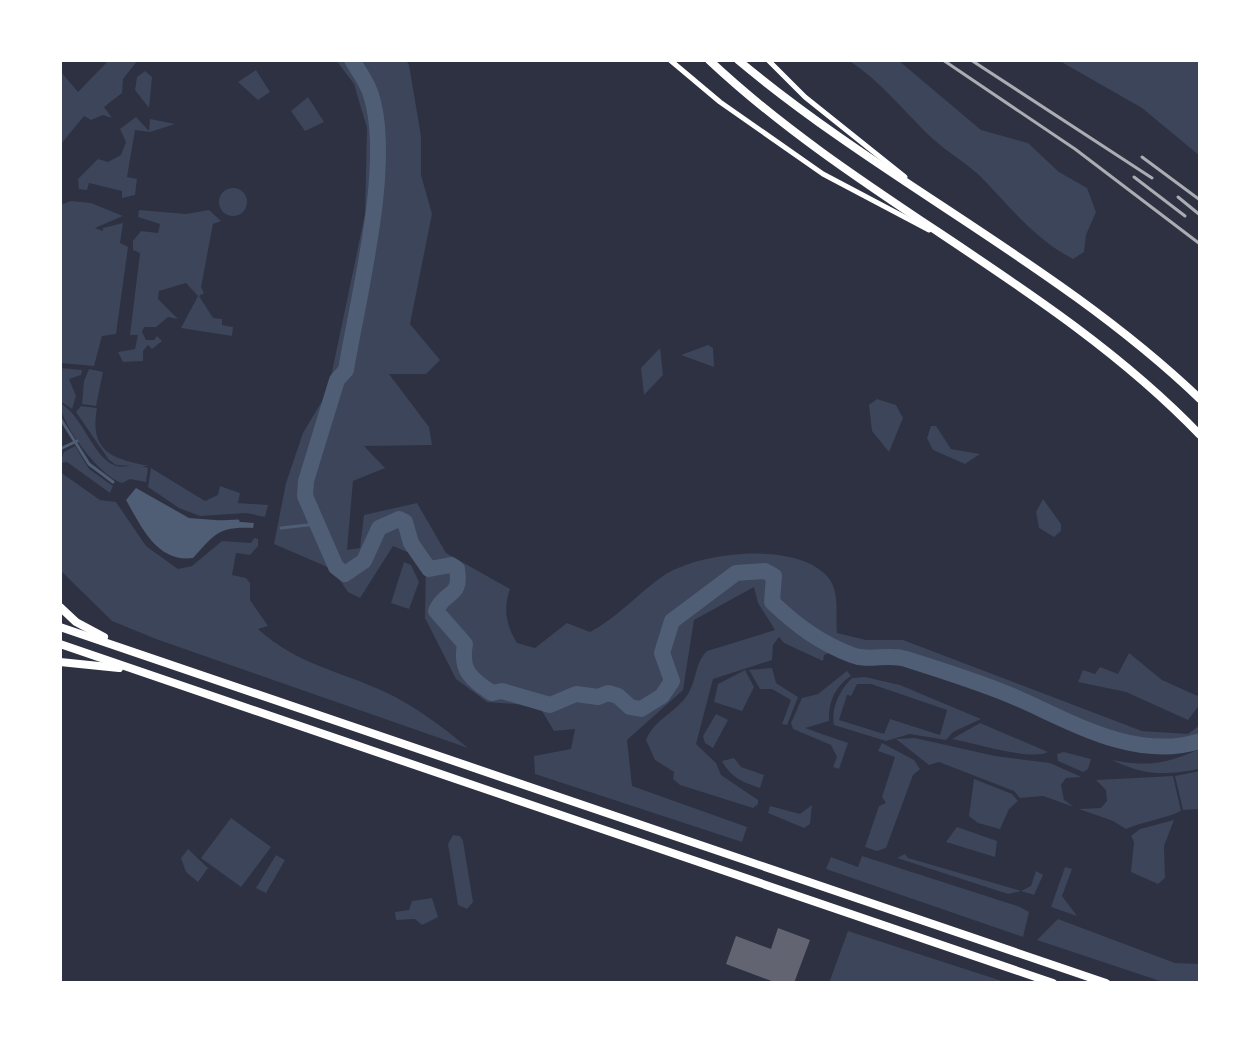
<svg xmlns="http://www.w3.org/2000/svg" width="1260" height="1043" font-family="'Alegreya Sans',sans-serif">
<rect width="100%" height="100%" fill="#2d3142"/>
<g fill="#3c4559" fill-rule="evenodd">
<polygon points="109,60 138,60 123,79 122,93 104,107 112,118 103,115 91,120 84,116 61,144 61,72 78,92"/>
<path d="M336,60H406L409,65L421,136V175L432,214L410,324L440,360L426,374H389L429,427L432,445L364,446L385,468L353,481L347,550L360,548L364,515L417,503L446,553L510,589C503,609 506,625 517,643L535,648L567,623L590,632C618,617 637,594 663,576C698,552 794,541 826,575C841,590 835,614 837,633L866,640H903L1142,731L1188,734L1200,725V741C1136,762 1071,722 1014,697C979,682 940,667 904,658C880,652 863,660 838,649L824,655L823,661L784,643L779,637L773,645L772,660L713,679L696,744L716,763L721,775L758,800V804L753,808L680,785L673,779L674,772L655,760L646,740C654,719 679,711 689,692C697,678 695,663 707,651L775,630L758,603L754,587L694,620L683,690L627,740L632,786L747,827L742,842L535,774L534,756L571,749L575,729L554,731L539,706L487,702L456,679L425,618L426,560L393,546L360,598L348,592L332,569L274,544L286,483L303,433L328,391L365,214L367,128L354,84Z"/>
<path d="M848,60H898L981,130L1028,143L1059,172L1087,188L1096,212L1086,235L1084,252L1073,259C1036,240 1009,206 981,177C967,163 948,153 933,139C904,112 882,82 848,60Z"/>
<polygon points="1058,60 1200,60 1200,156 1142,108"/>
<polygon points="256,70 270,92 258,100 238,82"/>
<polygon points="145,71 152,77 149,108 135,90 137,77"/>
<polygon points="308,97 324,122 305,131 291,111"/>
<polygon points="136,117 149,131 150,119 175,124 150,132 135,130 127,177 137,179 135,195 122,198 122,191 89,183 87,190 79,189 78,179 98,159 108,162 121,155 126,142 120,129"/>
<circle cx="233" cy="202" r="14"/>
<polygon points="71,201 91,203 123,216 95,228 103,231 103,228 123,223 120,243 128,247 116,334 102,336 94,366 60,363 60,205"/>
<polygon points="139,210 186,214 209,210 221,221 213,224 201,287 204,293 199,296 213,318 222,319 222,325 233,327 232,336 181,328 198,296 186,283 159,291 158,299 178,319 168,317 156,327 144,327 142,332 146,340 154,340 157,336 162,341 152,349 148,345 143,351 143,361 123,362 118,352 135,349 138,335 130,335 140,253 133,250 133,241 141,231 158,233 160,224 138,217"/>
<polygon points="708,345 713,348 714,367 681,355"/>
<polygon points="660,348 663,375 644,395 641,368"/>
<polygon points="60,368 82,370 81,375 69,379 76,396 72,409 60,401"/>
<polygon points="89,369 103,372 96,406 82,404 84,381"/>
<polygon points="877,399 896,405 903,418 889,452 872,431 869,405"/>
<path d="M60,403C83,416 93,457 114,465C119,468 126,466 132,466L116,465L109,460L76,412L81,406L97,408C89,452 113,459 149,466H142L148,468L146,482L130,479L122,483C100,477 60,423 60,403Z"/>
<polygon points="931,426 936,426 951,449 980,454 965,464 933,450 927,438"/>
<polygon points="75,446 89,469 113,486 110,493 67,462 60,463 64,452"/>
<polygon points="151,468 205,501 218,495 220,486 240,493 238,503 268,505 265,517 246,513 200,516 179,508 148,487"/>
<path d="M60,472L100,500L116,502L146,546L178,569L192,566L222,541L251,543L254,538L258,539V546L250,555L236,553L232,575L246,578L250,583V600L268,626L258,629C298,665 338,670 385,692C415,706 443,727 468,748L156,639L112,621L60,570Z"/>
<polygon points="1043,499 1061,524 1061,531 1054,537 1039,528 1036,512"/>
<polygon points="404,562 411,565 419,582 409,609 391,603"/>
<polygon points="1129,653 1162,680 1200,697 1200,704 1188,720 1126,692 1078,682 1083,670 1095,674 1100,667 1118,674"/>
<polygon points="772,668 776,683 798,697 787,725 782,724 791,700 772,689 760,689 749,670"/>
<polygon points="745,670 754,687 742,711 714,702 718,684"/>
<path d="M847,671L851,676C835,686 828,703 829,721L805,728L848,743L839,769L833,767L837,757L831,745L793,729L791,723L802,698L818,694Z"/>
<path d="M865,677L900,685L981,719L953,732L946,740L910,734L886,741L834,725C831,707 840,690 852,678ZM857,684H871L947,710L940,735L890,719L884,734L839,720L847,695L851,696Z"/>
<polygon points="716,714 728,720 713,748 705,743 703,736"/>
<path d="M980,723L1048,752C1031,761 974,743 952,739Z"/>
<polygon points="915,738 995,756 1050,763 1079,776 1081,777 1066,778 1061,785 1064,800 1074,807 1043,796 1020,798 1014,791 939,762 929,765 896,739"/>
<polygon points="882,743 914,760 920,769 913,775 886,848 877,851 865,847 879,806 886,803 882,797 895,757 878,751"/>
<path d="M1200,749V769C1164,775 1145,776 1112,760C1149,767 1165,764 1200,749Z"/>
<polygon points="1064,752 1091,759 1088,769 1083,772 1058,761 1057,754"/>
<path d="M734,758L741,767L764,775L760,788C744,783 730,777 722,761Z"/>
<polygon points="1200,771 1200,809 1183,810 1175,776"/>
<path d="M1173,776L1181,811C1165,819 1144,821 1126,829L1113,821L1079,809L1101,808L1107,801L1106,790L1096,780Z"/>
<polygon points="974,779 1012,794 1018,801 1009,809 1000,829 978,823 969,816"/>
<polygon points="812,805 810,824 804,828 768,813 770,806 800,814"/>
<polygon points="231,818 271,847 241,887 201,858"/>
<polygon points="1174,820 1164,846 1165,878 1158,884 1131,872 1134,842 1131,836 1140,829"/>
<polygon points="957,827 997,841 995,857 946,842"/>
<polygon points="453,835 460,836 463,841 473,902 467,909 458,905 448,844"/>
<polygon points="188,849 208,868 198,882 186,872 181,858"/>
<polygon points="905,854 908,858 1021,891 1031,886 1036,871 1043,875 1034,895 1021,891 1008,894 897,858"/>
<polygon points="276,855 285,860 266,893 256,888"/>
<polygon points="862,856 1020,907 1029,912 1023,937 826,869 831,857 858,867"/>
<polygon points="1065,867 1072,869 1062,896 1077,916 1051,907"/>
<polygon points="432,898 438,917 422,925 415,919 396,920 395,912 409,910 412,901"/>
<polygon points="1058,919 1175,963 1200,964 1200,983 1166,983 1037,940"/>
<polygon points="848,931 1008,983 829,983"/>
</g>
<path fill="#4f5d75" d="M136,488L189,518L254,523L253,528C218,526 214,535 193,558C157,563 141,526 126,500Z"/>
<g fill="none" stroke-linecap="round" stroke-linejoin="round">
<g stroke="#4f5d75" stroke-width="3">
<polyline points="60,418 89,464 113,482"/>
<polyline points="60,449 77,441"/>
<polyline points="219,522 238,521"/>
<polyline points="281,528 317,524"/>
</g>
<path stroke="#4f5d75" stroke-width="16" d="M352,60C358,70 366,81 370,92C394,159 358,297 346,370L337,380L306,481L305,496L336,567L345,574L364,561L379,528L399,519L405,522L411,543L429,569L451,565L457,569C462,599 445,589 436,611L465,644C460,671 471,679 492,693L502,691L550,705L576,694L598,697L608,693L618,696L630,707L641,709L662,696L672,681L662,653L672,621L736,573L765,571L774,576L772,602C796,625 820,643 852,655C869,662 889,653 906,659C941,670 976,681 1010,695C1069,720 1134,762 1200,741"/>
</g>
<polygon fill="#626471" points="778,928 810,940 794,983 777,983 726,964 736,936 771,949"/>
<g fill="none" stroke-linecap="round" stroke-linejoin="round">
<g stroke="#fff" stroke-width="5">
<polyline points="670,60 720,102 823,174 929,230"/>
<polyline points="768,60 805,97 905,177"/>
</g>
<g stroke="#fff" stroke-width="8">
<path d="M709,60C860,202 1057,286 1200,435"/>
<path d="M738,60C885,183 1061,266 1200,399"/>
<polyline points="60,607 76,622 104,637"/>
<polyline points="60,627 1106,983"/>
<polyline points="60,644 1053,983"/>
<polyline points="60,662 119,668"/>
</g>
<g stroke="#abadb3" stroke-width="3">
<polyline points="943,60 1075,149 1200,244"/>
<polyline points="971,60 1152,178"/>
<polyline points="1142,157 1200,200"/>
<polyline points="1134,177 1185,216"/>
<polyline points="1178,197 1200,215"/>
</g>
</g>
<rect width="1260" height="1043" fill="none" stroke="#ffffff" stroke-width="124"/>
</svg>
